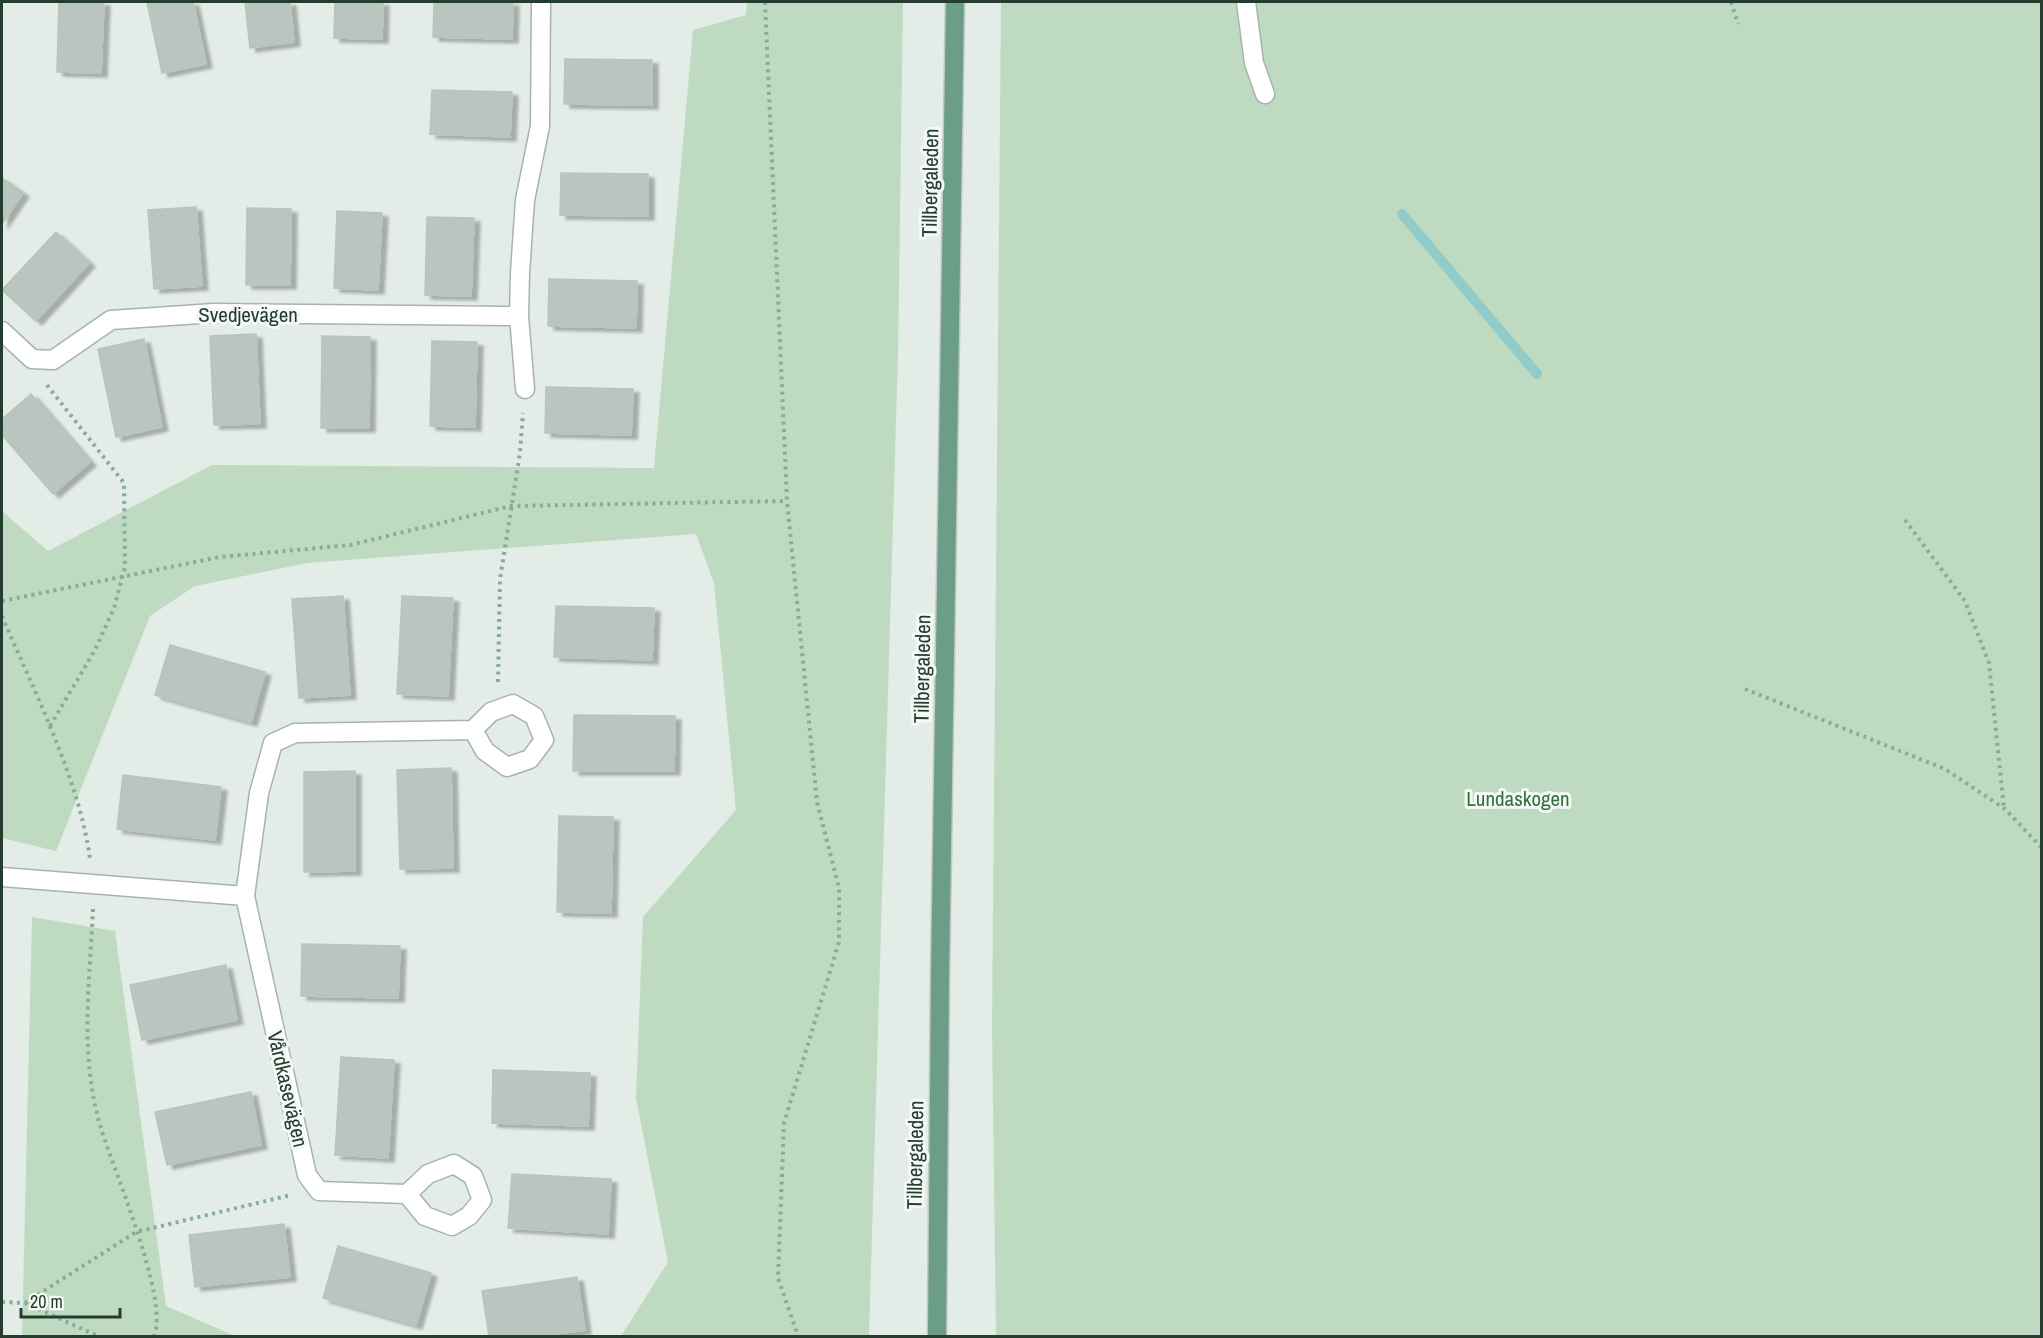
<svg xmlns="http://www.w3.org/2000/svg" width="2043" height="1338" font-family="'Archivo Narrow',sans-serif">
<defs>
<filter id="shadow"><feDropShadow dx="6" dy="4" stdDeviation="1.5" flood-color="#0004"/></filter>
</defs>
<rect width="100%" height="100%" fill="#e3ece7"/>
<g fill="#bedbc1">
<polygon points="747,2 903,2 898,353 869,1336 621,1336 668,1262 636,1098 643,917 736,810 714,583 696,534 307,563 195,586 150,616 56,851 2,838 2,511 48,551 212,465 654,468 693,30 746,15"/>
<polygon points="1001,2 2041,2 2041,1336 996,1336 992,1026"/>
<polygon points="32,917 115,931 166,1306 235,1336 22,1336"/>
</g>
<g fill="none" stroke-linecap="round" stroke-linejoin="round">
<polyline stroke="#91cbca" stroke-width="10" points="1402,214 1537,374"/>
</g>
<g fill="#b9c6bf" stroke="#b6c5bc" stroke-width="1.5" filter="url(#shadow)">
<polygon points="59,2 104,2 101,73 57,72"/>
<polygon points="147,2 193,2 206,64 162,73"/>
<polygon points="245,2 290,2 294,42 250,48"/>
<polygon points="335,2 383,2 382,39 334,38"/>
<polygon points="434,2 513,2 512,39 433,37"/>
<polygon points="565,59 652,60 652,105 564,104"/>
<polygon points="432,90 512,92 510,137 430,134"/>
<polygon points="561,173 648,174 648,216 560,215"/>
<polygon points="2,178 23,193 2,224"/>
<polygon points="196,207 202,286 154,289 148,210"/>
<polygon points="247,208 291,209 290,285 246,285"/>
<polygon points="337,211 382,213 378,290 334,288"/>
<polygon points="427,217 474,218 471,296 425,295"/>
<polygon points="56,232 89,263 36,321 2,290"/>
<polygon points="549,279 637,281 636,328 548,326"/>
<polygon points="256,334 260,424 214,425 210,336"/>
<polygon points="322,336 370,337 369,428 321,428"/>
<polygon points="144,339 162,427 116,437 98,349"/>
<polygon points="432,341 477,342 475,427 430,426"/>
<polygon points="546,387 633,389 631,435 545,433"/>
<polygon points="31,394 90,462 53,494 2,435 2,419"/>
<polygon points="343,596 350,695 299,698 292,599"/>
<polygon points="402,596 453,598 448,696 397,694"/>
<polygon points="556,606 654,608 652,660 554,657"/>
<polygon points="170,645 265,672 251,722 155,695"/>
<polygon points="574,715 675,716 674,771 573,771"/>
<polygon points="451,768 453,868 400,869 397,770"/>
<polygon points="355,771 355,871 304,872 304,772"/>
<polygon points="123,775 221,787 215,840 117,829"/>
<polygon points="559,816 613,817 611,913 557,912"/>
<polygon points="302,944 400,946 398,998 301,996"/>
<polygon points="226,965 237,1020 142,1040 130,985"/>
<polygon points="341,1057 394,1060 388,1158 335,1155"/>
<polygon points="493,1070 590,1073 588,1126 492,1123"/>
<polygon points="251,1092 261,1145 167,1165 155,1112"/>
<polygon points="512,1174 611,1179 608,1234 508,1228"/>
<polygon points="284,1224 290,1277 195,1287 189,1235"/>
<polygon points="338,1246 431,1273 416,1325 323,1298"/>
<polygon points="577,1277 585,1330 539,1336 489,1336 482,1291"/>
</g>
<g fill="none" stroke-linecap="round" stroke-linejoin="round">
<g stroke="#a6b4ad" stroke-width="21">
<g id="minor">
<polyline points="1246,2 1254,63 1265,94"/>
<polyline points="2,331 32,359 53,360 111,320 214,313 519,316"/>
<polyline points="525,389 519,316 520,273 525,200 540,126 541,2"/>
<polyline points="2,877 245,896"/>
<polyline points="407,1194 425,1216 452,1226 469,1216 482,1200 473,1176 454,1164 428,1174 407,1194 319,1191 307,1175 245,896 259,793 273,743 295,733 473,730 491,712 513,704 534,716 544,740 530,759 507,767 485,751 473,730"/>
</g>
</g>
<g stroke="#c2c8c5" stroke-width="21">
<polyline id="major" points="937,1336 940,977 955,2"/>
</g>
<g stroke="#87ac9a" stroke-width="4" stroke-dasharray="3 4.5" stroke-linecap="butt">
<polyline points="765,2 787,501 817,802 839,888 839,942 784,1123 778,1278 798,1336"/>
<polyline points="1731,2 1738,24"/>
<polyline points="47,385 124,483 125,567 114,608 95,650 50,726"/>
<polyline points="1905,520 1965,601 1989,663 2004,809"/>
<polyline points="2,601 220,557 350,545 511,506 787,501"/>
<path d="M2,616C33,689 80,781 90,859"/>
<polyline points="498,682 500,579 520,453 523,413"/>
<polyline points="1745,689 1945,769 2005,809 2042,848"/>
<path d="M93,909C90,978 80,1049 98,1118C110,1163 170,1298 154,1336"/>
<polyline points="2,1302 25,1303 98,1336"/>
<polyline points="25,1303 136,1232 291,1195"/>
</g>
<use href="#minor" stroke="#fff" stroke-width="18"/>
<use href="#major" stroke="#6c9d88" stroke-width="18"/>
</g>
<g text-anchor="middle" dominant-baseline="central" stroke-width="6" stroke-linejoin="round" paint-order="stroke">
<g font-size="21" fill="#253c31" stroke="#f4f9f5">
<text transform="translate(930 183) rotate(-89)">Tillbergaleden</text>
<text x="248" y="314">Svedjevägen</text>
<text transform="translate(922 669) rotate(-89)">Tillbergaleden</text>
<text transform="translate(288 1089) rotate(77)">Vårdkasevägen</text>
<text transform="translate(915 1155) rotate(-89)">Tillbergaleden</text>
</g>
<g font-size="21" fill="#336f3f" stroke="#f4f9f5">
<text x="1518" y="798">Lundaskogen</text>
</g>
</g>
<rect width="2043" height="1338" fill="none" stroke="#253c31" stroke-width="6"/>
<path d="M21 1308v9h99v-9" fill="none" stroke="#253c31" stroke-width="3"/>
<text x="30" y="1308" font-size="18" fill="#253c31" stroke="#f4f9f5" stroke-width="4.5" paint-order="stroke">20 m</text>
</svg>
